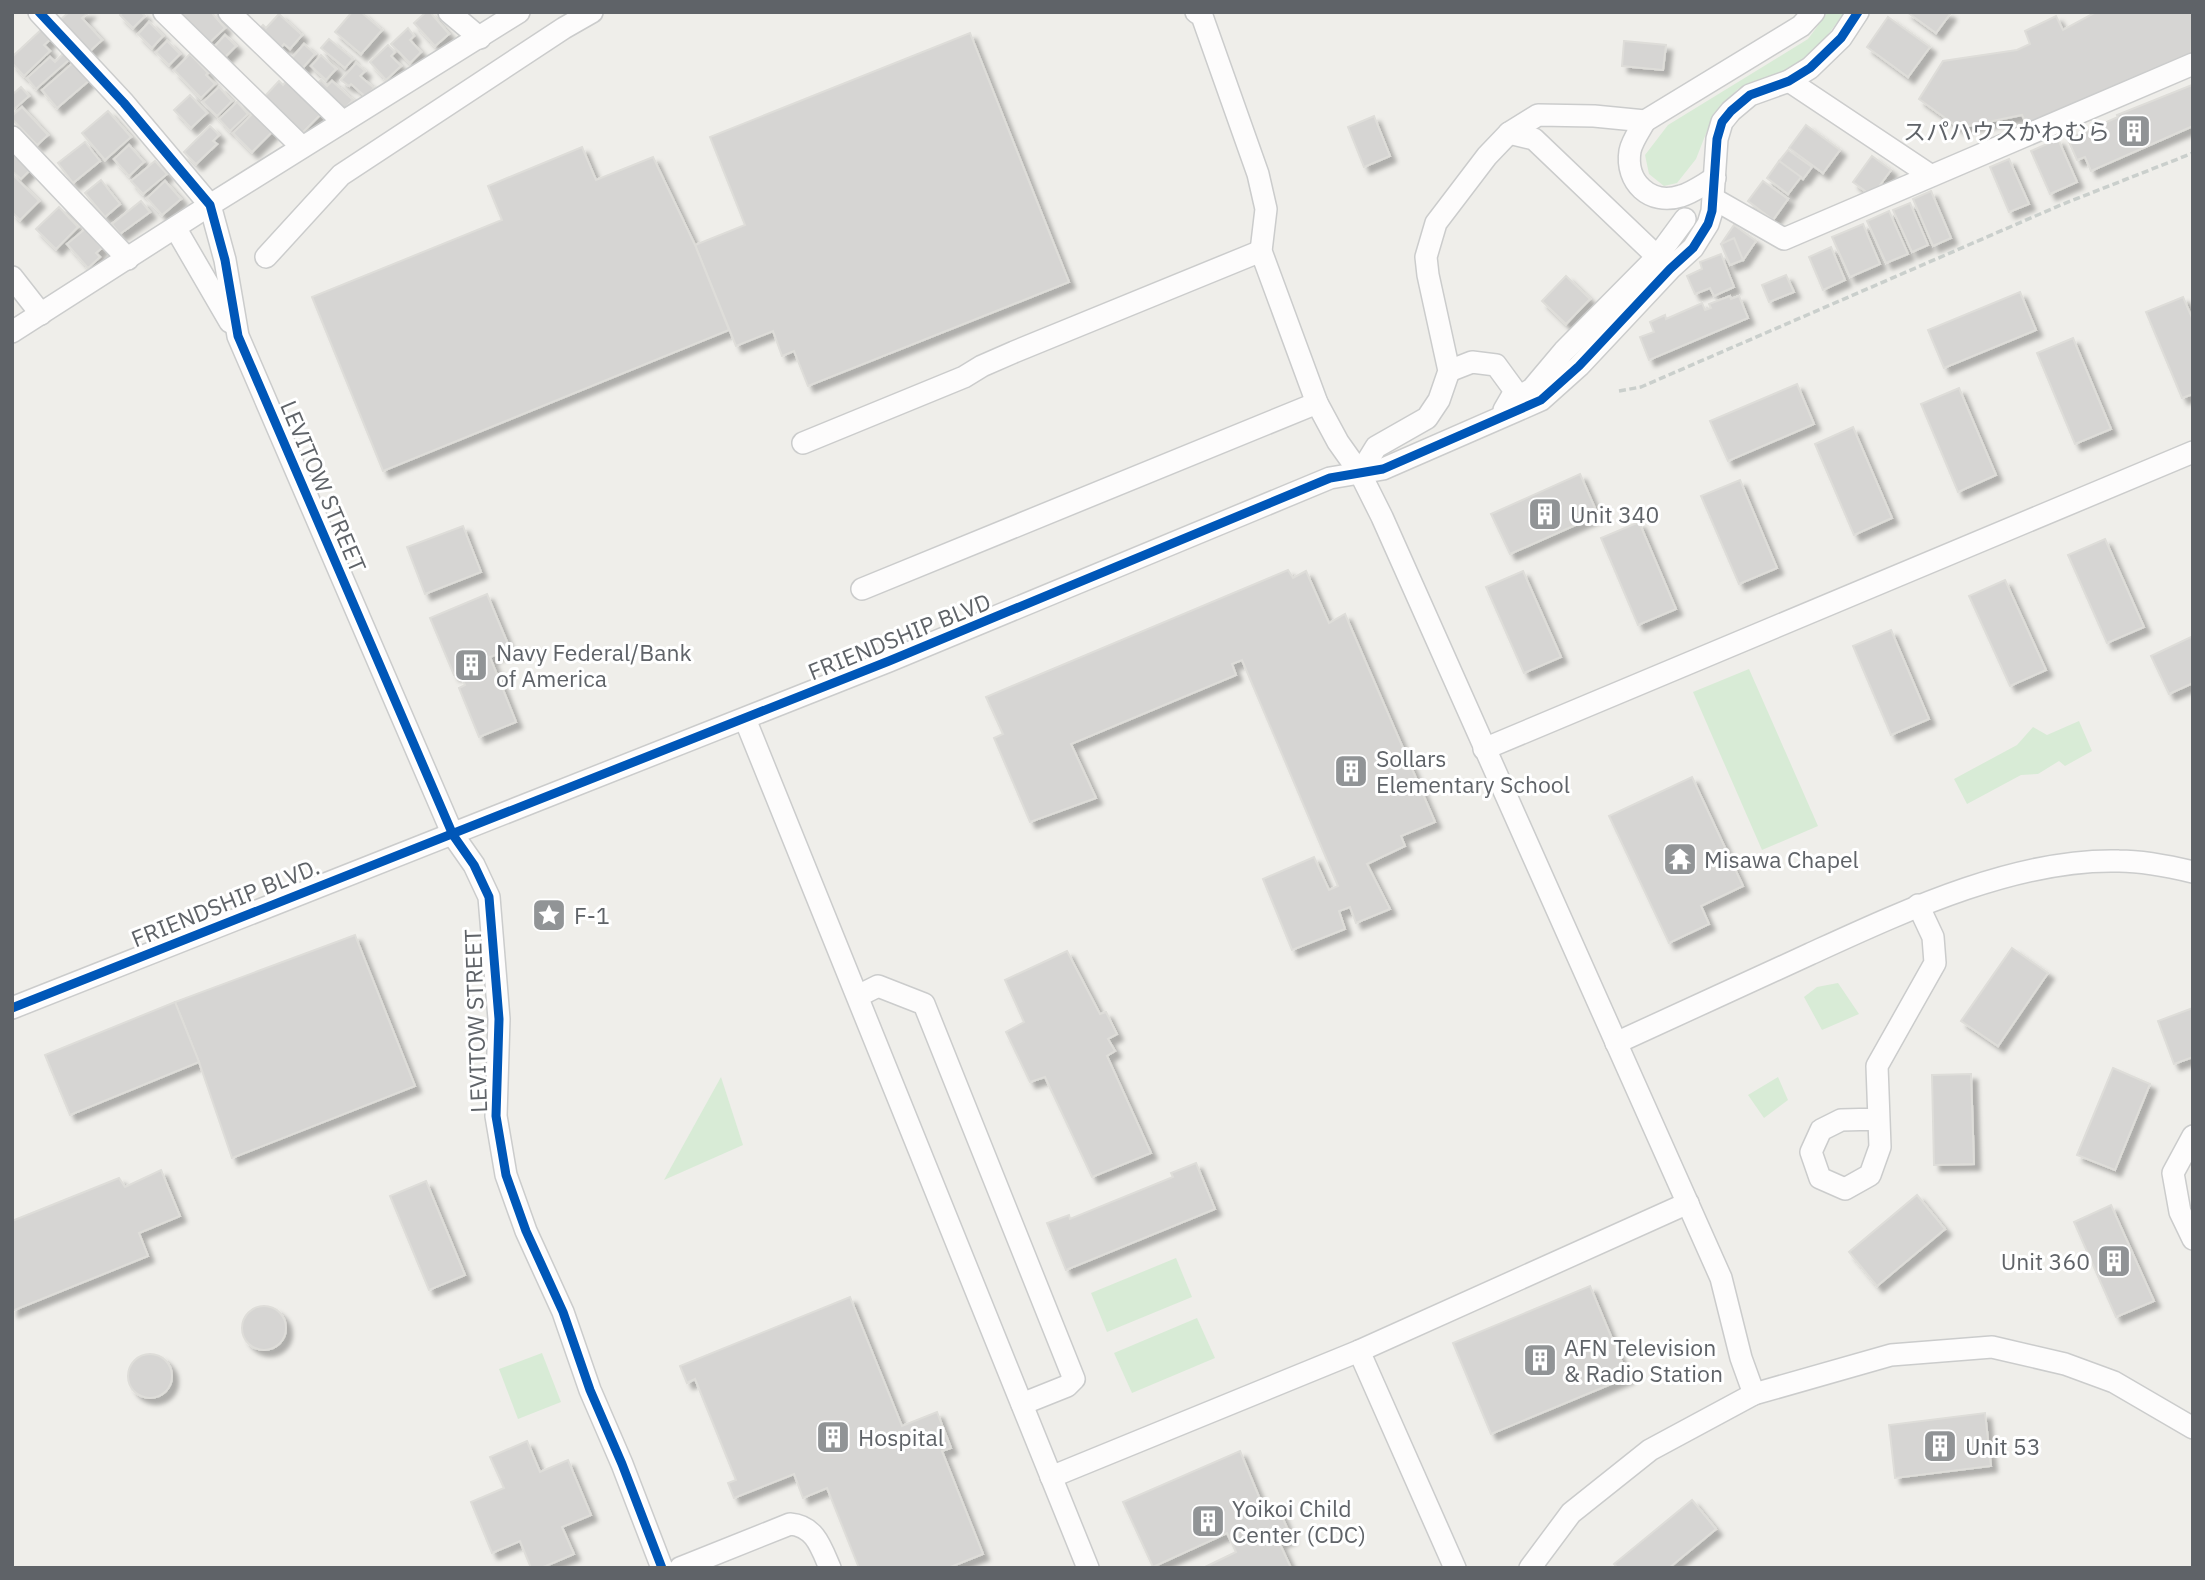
<svg xmlns="http://www.w3.org/2000/svg" width="2205" height="1580" font-family="'IBM Plex Sans','Noto Sans JP',sans-serif">
<defs>
<filter id="shadow"><feDropShadow dx="6" dy="6" stdDeviation="2" flood-color="#0004"/></filter>
</defs>
<rect width="100%" height="100%" fill="#efeeea"/>
<g fill="#d8ebd6">
<polygon points="1828,12 1845,12 1814,53 1788,71 1738,89 1714,113 1696,159 1677,183 1664,186 1649,174 1645,155 1668,125 1808,39"/>
<polygon points="1749,669 1818,826 1762,850 1693,692"/>
<polygon points="2079,721 2092,751 2065,766 2059,761 2038,774 2021,775 1967,804 1954,779 2017,745 2033,727 2047,735"/>
<polygon points="1838,983 1859,1014 1822,1030 1804,997 1817,987"/>
<polygon points="721,1077 743,1145 664,1180"/>
<polygon points="1778,1077 1788,1100 1764,1118 1748,1095"/>
<polygon points="1176,1258 1192,1297 1107,1332 1091,1293"/>
<polygon points="1197,1318 1215,1358 1132,1393 1114,1353"/>
<polygon points="542,1353 561,1402 518,1419 499,1369"/>
</g>
<g fill="#d6d5d3" stroke="#deddd9" stroke-width="2" filter="url(#shadow)">
<polygon points="69,12 89,12 82,18 102,40 89,52 60,20"/>
<polygon points="123,12 141,12 145,16 133,28 120,15"/>
<polygon points="179,12 211,12 225,28 209,43"/>
<polygon points="352,12 361,12 382,30 361,54 335,32"/>
<polygon points="426,12 430,12 449,34 435,46 414,23"/>
<polygon points="1907,12 1947,12 1950,14 1936,33"/>
<polygon points="2096,12 2193,12 2191,57 2028,127 2022,115 1959,128 1919,99 1943,61 2017,50 2030,44 2025,31 2056,16 2063,30"/>
<polygon points="279,14 302,35 290,49 284,44 278,51 257,32 263,25 266,28"/>
<polygon points="1888,17 1930,47 1908,77 1867,47"/>
<polygon points="149,22 163,36 152,48 138,34"/>
<polygon points="43,28 52,38 44,45 50,51 24,76 12,63 12,57"/>
<polygon points="408,28 414,36 410,40 421,52 410,63 391,44"/>
<polygon points="970,33 1069,282 808,386 794,351 782,356 773,331 736,346 695,245 745,225 710,137"/>
<polygon points="225,35 236,46 224,58 213,48"/>
<polygon points="329,39 353,59 345,68 321,48"/>
<polygon points="167,41 180,54 169,65 156,52"/>
<polygon points="1624,41 1666,45 1663,70 1622,66"/>
<polygon points="304,44 315,54 301,70 290,60"/>
<polygon points="388,45 395,52 391,56 401,66 386,80 370,62"/>
<polygon points="64,53 70,59 36,89 27,78 50,57 55,62"/>
<polygon points="190,54 208,73 206,75 215,84 201,98 174,70"/>
<polygon points="321,55 336,69 326,80 311,66"/>
<polygon points="75,61 91,79 57,108 42,90"/>
<polygon points="356,63 365,71 360,76 374,88 366,97 351,84 349,86 341,80"/>
<polygon points="290,77 324,111 302,133 265,96 279,81 283,85"/>
<polygon points="321,80 327,86 332,81 353,100 344,109 314,87"/>
<polygon points="2192,85 2193,126 2091,171 2085,157 2077,160 2069,142 2076,138 2075,136 2118,117 2117,115"/>
<polygon points="21,87 29,96 12,111 12,95"/>
<polygon points="219,87 232,101 217,116 203,102"/>
<polygon points="190,95 207,113 191,128 174,110"/>
<polygon points="237,102 248,114 230,131 219,119"/>
<polygon points="22,107 48,135 37,145 12,119 12,116"/>
<polygon points="257,109 276,128 252,152 233,133"/>
<polygon points="108,111 131,137 105,160 82,133"/>
<polygon points="1374,116 1390,156 1364,167 1348,127"/>
<polygon points="1806,125 1840,150 1823,173 1789,148"/>
<polygon points="210,126 219,135 213,141 217,144 196,164 184,152"/>
<polygon points="2058,139 2077,182 2050,194 2031,151"/>
<polygon points="85,142 100,161 73,183 58,163"/>
<polygon points="129,145 144,162 129,176 114,159"/>
<polygon points="582,147 596,180 653,157 695,245 729,330 383,471 312,297 502,220 488,186"/>
<polygon points="1788,150 1812,167 1803,179 1779,161"/>
<polygon points="12,152 31,169 21,179 12,171"/>
<polygon points="1872,156 1891,170 1872,196 1853,182"/>
<polygon points="2009,159 2029,204 2009,212 1990,167"/>
<polygon points="155,161 167,174 143,194 131,181"/>
<polygon points="1779,161 1801,177 1788,194 1767,178"/>
<polygon points="13,175 39,201 20,220 12,212"/>
<polygon points="101,180 120,204 105,217 85,193"/>
<polygon points="165,181 181,199 162,215 147,198"/>
<polygon points="1763,181 1788,199 1773,220 1748,201"/>
<polygon points="1931,191 1951,238 1933,246 1913,199"/>
<polygon points="141,201 150,212 120,234 112,224"/>
<polygon points="1910,203 1928,245 1912,252 1893,210"/>
<polygon points="59,207 78,227 56,249 36,229"/>
<polygon points="1889,211 1908,254 1886,263 1867,221"/>
<polygon points="1863,224 1880,264 1850,277 1832,237"/>
<polygon points="1734,225 1756,241 1743,260 1721,244"/>
<polygon points="85,229 102,248 96,253 100,257 88,268 67,244"/>
<polygon points="1734,238 1743,260 1730,265 1721,244"/>
<polygon points="1831,247 1845,280 1823,290 1809,257"/>
<polygon points="1721,254 1734,287 1714,296 1710,288 1695,294 1687,276 1702,269 1700,262"/>
<polygon points="1786,275 1794,292 1769,302 1762,285"/>
<polygon points="1566,276 1590,299 1566,324 1542,301"/>
<polygon points="2020,292 2036,330 1944,368 1928,330"/>
<polygon points="1730,296 1731,299 1739,296 1748,318 1649,360 1640,337 1654,332 1650,322 1665,315 1666,319 1702,303 1705,310 1711,308 1709,304"/>
<polygon points="2183,297 2193,320 2193,394 2182,398 2146,312"/>
<polygon points="2073,338 2111,429 2075,444 2037,353"/>
<polygon points="1797,384 1814,424 1728,461 1710,421"/>
<polygon points="1959,388 1996,475 1958,492 1921,404"/>
<polygon points="1853,427 1892,518 1854,535 1815,444"/>
<polygon points="1580,474 1598,515 1510,554 1491,514"/>
<polygon points="1740,480 1777,568 1739,584 1701,496"/>
<polygon points="1639,522 1676,609 1638,625 1601,538"/>
<polygon points="463,526 481,572 425,594 407,547"/>
<polygon points="2105,539 2144,627 2107,643 2068,555"/>
<polygon points="1288,570 1293,578 1306,571 1329,623 1345,614 1435,822 1401,836 1405,846 1367,864 1390,909 1356,923 1350,907 1339,911 1345,929 1292,950 1263,879 1314,857 1329,890 1338,886 1242,660 1232,664 1236,675 1071,744 1096,798 1030,822 994,738 1003,734 986,697"/>
<polygon points="1523,571 1561,657 1524,673 1486,587"/>
<polygon points="2005,580 2046,670 2010,686 1969,596"/>
<polygon points="487,594 510,649 490,657 516,722 479,737 459,688 465,685 460,673 454,675 430,618"/>
<polygon points="1891,630 1929,719 1891,735 1853,646"/>
<polygon points="2193,636 2193,683 2169,694 2151,656"/>
<polygon points="1692,777 1743,886 1701,906 1709,924 1669,943 1609,816"/>
<polygon points="355,935 415,1086 232,1158 199,1062 175,1002"/>
<polygon points="2012,948 2048,973 1998,1046 1961,1021"/>
<polygon points="1067,951 1100,1014 1106,1012 1117,1034 1108,1039 1115,1051 1107,1056 1151,1153 1092,1177 1045,1077 1030,1082 1006,1032 1024,1022 1005,980"/>
<polygon points="175,1002 199,1062 70,1115 45,1055"/>
<polygon points="2193,1008 2193,1057 2174,1064 2158,1021"/>
<polygon points="2113,1068 2150,1084 2115,1170 2077,1155"/>
<polygon points="1971,1074 1974,1164 1934,1165 1932,1075"/>
<polygon points="1196,1163 1215,1209 1066,1270 1047,1223 1069,1215 1070,1219 1173,1177 1171,1173"/>
<polygon points="161,1170 180,1216 139,1233 148,1256 12,1311 12,1221 119,1178 125,1187"/>
<polygon points="426,1181 465,1275 429,1290 390,1196"/>
<polygon points="1917,1195 1945,1229 1877,1286 1849,1252"/>
<polygon points="2111,1205 2154,1301 2116,1317 2074,1222"/>
<polygon points="1590,1286 1628,1377 1491,1434 1453,1343"/>
<polygon points="850,1297 902,1426 937,1412 951,1448 942,1451 983,1554 948,1568 859,1568 827,1488 803,1498 794,1474 734,1498 728,1483 736,1480 695,1379 687,1383 680,1366"/>
<circle cx="264" cy="1328" r="22"/>
<circle cx="150" cy="1376" r="22"/>
<polygon points="1985,1413 1991,1466 1895,1478 1889,1425"/>
<polygon points="527,1441 540,1472 568,1460 591,1515 562,1527 574,1554 541,1568 531,1568 520,1541 492,1553 471,1502 504,1488 490,1457"/>
<polygon points="1240,1451 1264,1509 1277,1505 1291,1537 1279,1542 1291,1568 1203,1568 1236,1552 1227,1533 1153,1567 1123,1502"/>
<polygon points="1692,1500 1716,1529 1669,1568 1618,1568 1614,1564"/>
</g>
<g fill="none" stroke-linecap="round" stroke-linejoin="round">
<g stroke="#cbcccc" stroke-width="24">
<g id="minor">
<polyline points="39,12 124,103 210,205 225,260 238,336 453,835 474,865 489,897 499,1019 496,1116 506,1175 526,1231 563,1312 590,1390 622,1464 662,1568"/>
<polyline points="164,12 302,147"/>
<polyline points="229,12 343,122"/>
<polyline points="449,12 480,38"/>
<polyline points="1196,12 1202,16 1258,174 1266,209 1261,251 1317,403 1338,442 1360,473 1382,517 1721,1278 1741,1358 1754,1394"/>
<polyline points="1789,81 1930,175"/>
<path d="M1645,121C1640,130 1632,141 1630,151C1625,182 1650,206 1681,196C1692,193 1704,184 1715,178"/>
<polyline points="1509,133 1534,139 1666,265"/>
<polyline points="12,137 128,259"/>
<polyline points="1714,199 1784,239 2193,64"/>
<polyline points="176,229 230,322"/>
<polyline points="266,257 341,175 564,28 592,12"/>
<polyline points="12,277 41,314"/>
<polyline points="12,332 210,205 519,12"/>
<polyline points="1449,371 1472,362 1496,365 1515,391 1504,410"/>
<polyline points="1510,402 1532,389 1564,351 1657,257 1685,219"/>
<polyline points="803,443 964,377 982,366 1014,352 1261,251"/>
<polyline points="1360,473 1376,447 1427,418 1439,400 1449,371 1428,275 1426,257 1436,223 1487,156 1509,133 1538,115 1594,116 1645,121 1801,26 1814,12"/>
<polyline points="862,589 1317,403"/>
<polyline points="745,719 1088,1568"/>
<polyline points="1484,749 2193,452"/>
<polyline points="858,996 878,986 924,1004 1074,1379 1067,1386 1022,1404"/>
<polyline points="12,1008 889,661 1330,478 1383,469 1541,400 1579,366 1670,269 1693,248 1708,224 1712,211 1717,139 1722,122 1731,111 1750,95 1789,81 1810,68 1841,38 1858,12"/>
<path d="M1616,1043C1681,1013 1745,984 1810,954C1902,912 2016,858 2119,861C2144,861 2168,866 2193,872"/>
<polyline points="1879,1119 1841,1120 1821,1130 1811,1152 1820,1178 1845,1189 1870,1175 1880,1147 1877,1066 1935,963 1933,937 1918,905"/>
<polyline points="2193,1136 2173,1173 2180,1212 2193,1239"/>
<polyline points="1359,1351 1455,1568"/>
<polyline points="1051,1477 1359,1351 1688,1203"/>
<path d="M680,1568L790,1524C815,1526 821,1547 830,1568"/>
<polyline points="1530,1568 1571,1513 1650,1450 1754,1394 1891,1355 1992,1347 2065,1364 2114,1382 2193,1428"/>
</g>
</g>
<polyline stroke="#cacfcc" stroke-width="3.5" stroke-dasharray="7 3.5" stroke-linecap="butt" points="1619,391 1641,387 2063,204 2193,153"/>
<use href="#minor" stroke="#fdfcfc" stroke-width="21"/>
<g stroke="#fff" stroke-width="13">
<g id="cycleway">
<polyline points="39,12 124,103 210,205 225,260 238,336 453,835 474,865 489,897 499,1019 496,1116 506,1175 526,1231 563,1312 590,1390 622,1464 662,1568"/>
<polyline points="12,1008 889,661 1330,478 1383,469 1541,400 1579,366 1670,269 1693,248 1708,224 1712,211 1717,139 1722,122 1731,111 1750,95 1789,81 1810,68 1841,38 1858,12"/>
</g>
</g>
<use href="#cycleway" stroke="#0057b8" stroke-width="9"/>
</g>
<defs>
<g id="building-square" transform="scale(1.75)"><rect x="-9" y="-9" width="18" height="18" rx="4" fill="#919496" stroke="#fff"/><path d="M-4-6H4V6H1V3H-1V6H-4ZM-2.5-4.3h1.7v1.8h-1.7ZM.8-4.3h1.7v1.8H.8ZM-2.5-1h1.7V.8h-1.7ZM.8-1h1.7V.8H.8Z" fill="#fff"/></g>
<g id="temple-square" transform="scale(1.75)"><rect x="-9" y="-9" width="18" height="18" rx="4" fill="#919496" stroke="#fff"/><path d="M0-6L5-2H3V0L6.5 2.5H4V6H1.5V3h-3V6H-4V2.5H-6.5L-3 0V-2H-5Z" fill="#fff"/></g>
<g id="sight-square" transform="scale(1.75)"><rect x="-9" y="-9" width="18" height="18" rx="4" fill="#919496" stroke="#fff"/><path d="M0-6L1.8-2.2L6-1.7L2.9 1.2L3.7 5.4L0 3.3L-3.7 5.4L-2.9 1.2L-6-1.7L-1.8-2.2Z" fill="#fff"/></g>
</defs>
<g fill-rule="evenodd">
<use href="#building-square" x="2134" y="131"/>
<use href="#building-square" x="1545" y="514"/>
<use href="#building-square" x="471" y="665"/>
<use href="#building-square" x="1351" y="771"/>
<use href="#temple-square" x="1680" y="859"/>
<use href="#sight-square" x="549" y="915"/>
<use href="#building-square" x="2114" y="1261"/>
<use href="#building-square" x="1540" y="1360"/>
<use href="#building-square" x="833" y="1437"/>
<use href="#building-square" x="1940" y="1446"/>
<use href="#building-square" x="1208" y="1521"/>
</g>
<g text-anchor="middle" dominant-baseline="central" stroke-width="6" stroke-linejoin="round" paint-order="stroke">
<g font-size="23" fill="#5f6368" stroke="#fff" text-anchor="start">
<text x="2110" y="131" text-anchor="end">スパハウスかわむら</text>
<text x="1570" y="514">Unit 340</text>
<text x="496" y="652">Navy Federal/Bank<tspan x="496" dy="26">of America</tspan></text>
<text x="1376" y="758">Sollars<tspan x="1376" dy="26">Elementary School</tspan></text>
<text x="1704" y="859">Misawa Chapel</text>
<text x="574" y="915">F-1</text>
<text x="2090" y="1261" text-anchor="end">Unit 360</text>
<text x="1564" y="1347">AFN Television<tspan x="1564" dy="26">&amp; Radio Station</tspan></text>
<text x="858" y="1437">Hospital</text>
<text x="1965" y="1446">Unit 53</text>
<text x="1232" y="1508">Yoikoi Child<tspan x="1232" dy="26">Center (CDC)</tspan></text>
</g>
<g font-size="23" fill="#5f6368" stroke="#fff">
<text transform="translate(324 486) rotate(67)">LEVITOW STREET</text>
<text transform="translate(899 636) rotate(-22)">FRIENDSHIP BLVD</text>
<text transform="translate(225 902) rotate(-22)">FRIENDSHIP BLVD.</text>
<text transform="translate(475 1021) rotate(-92)">LEVITOW STREET</text>
</g>
</g>
<rect width="2205" height="1580" fill="none" stroke="#5f6368" stroke-width="28"/>
</svg>
